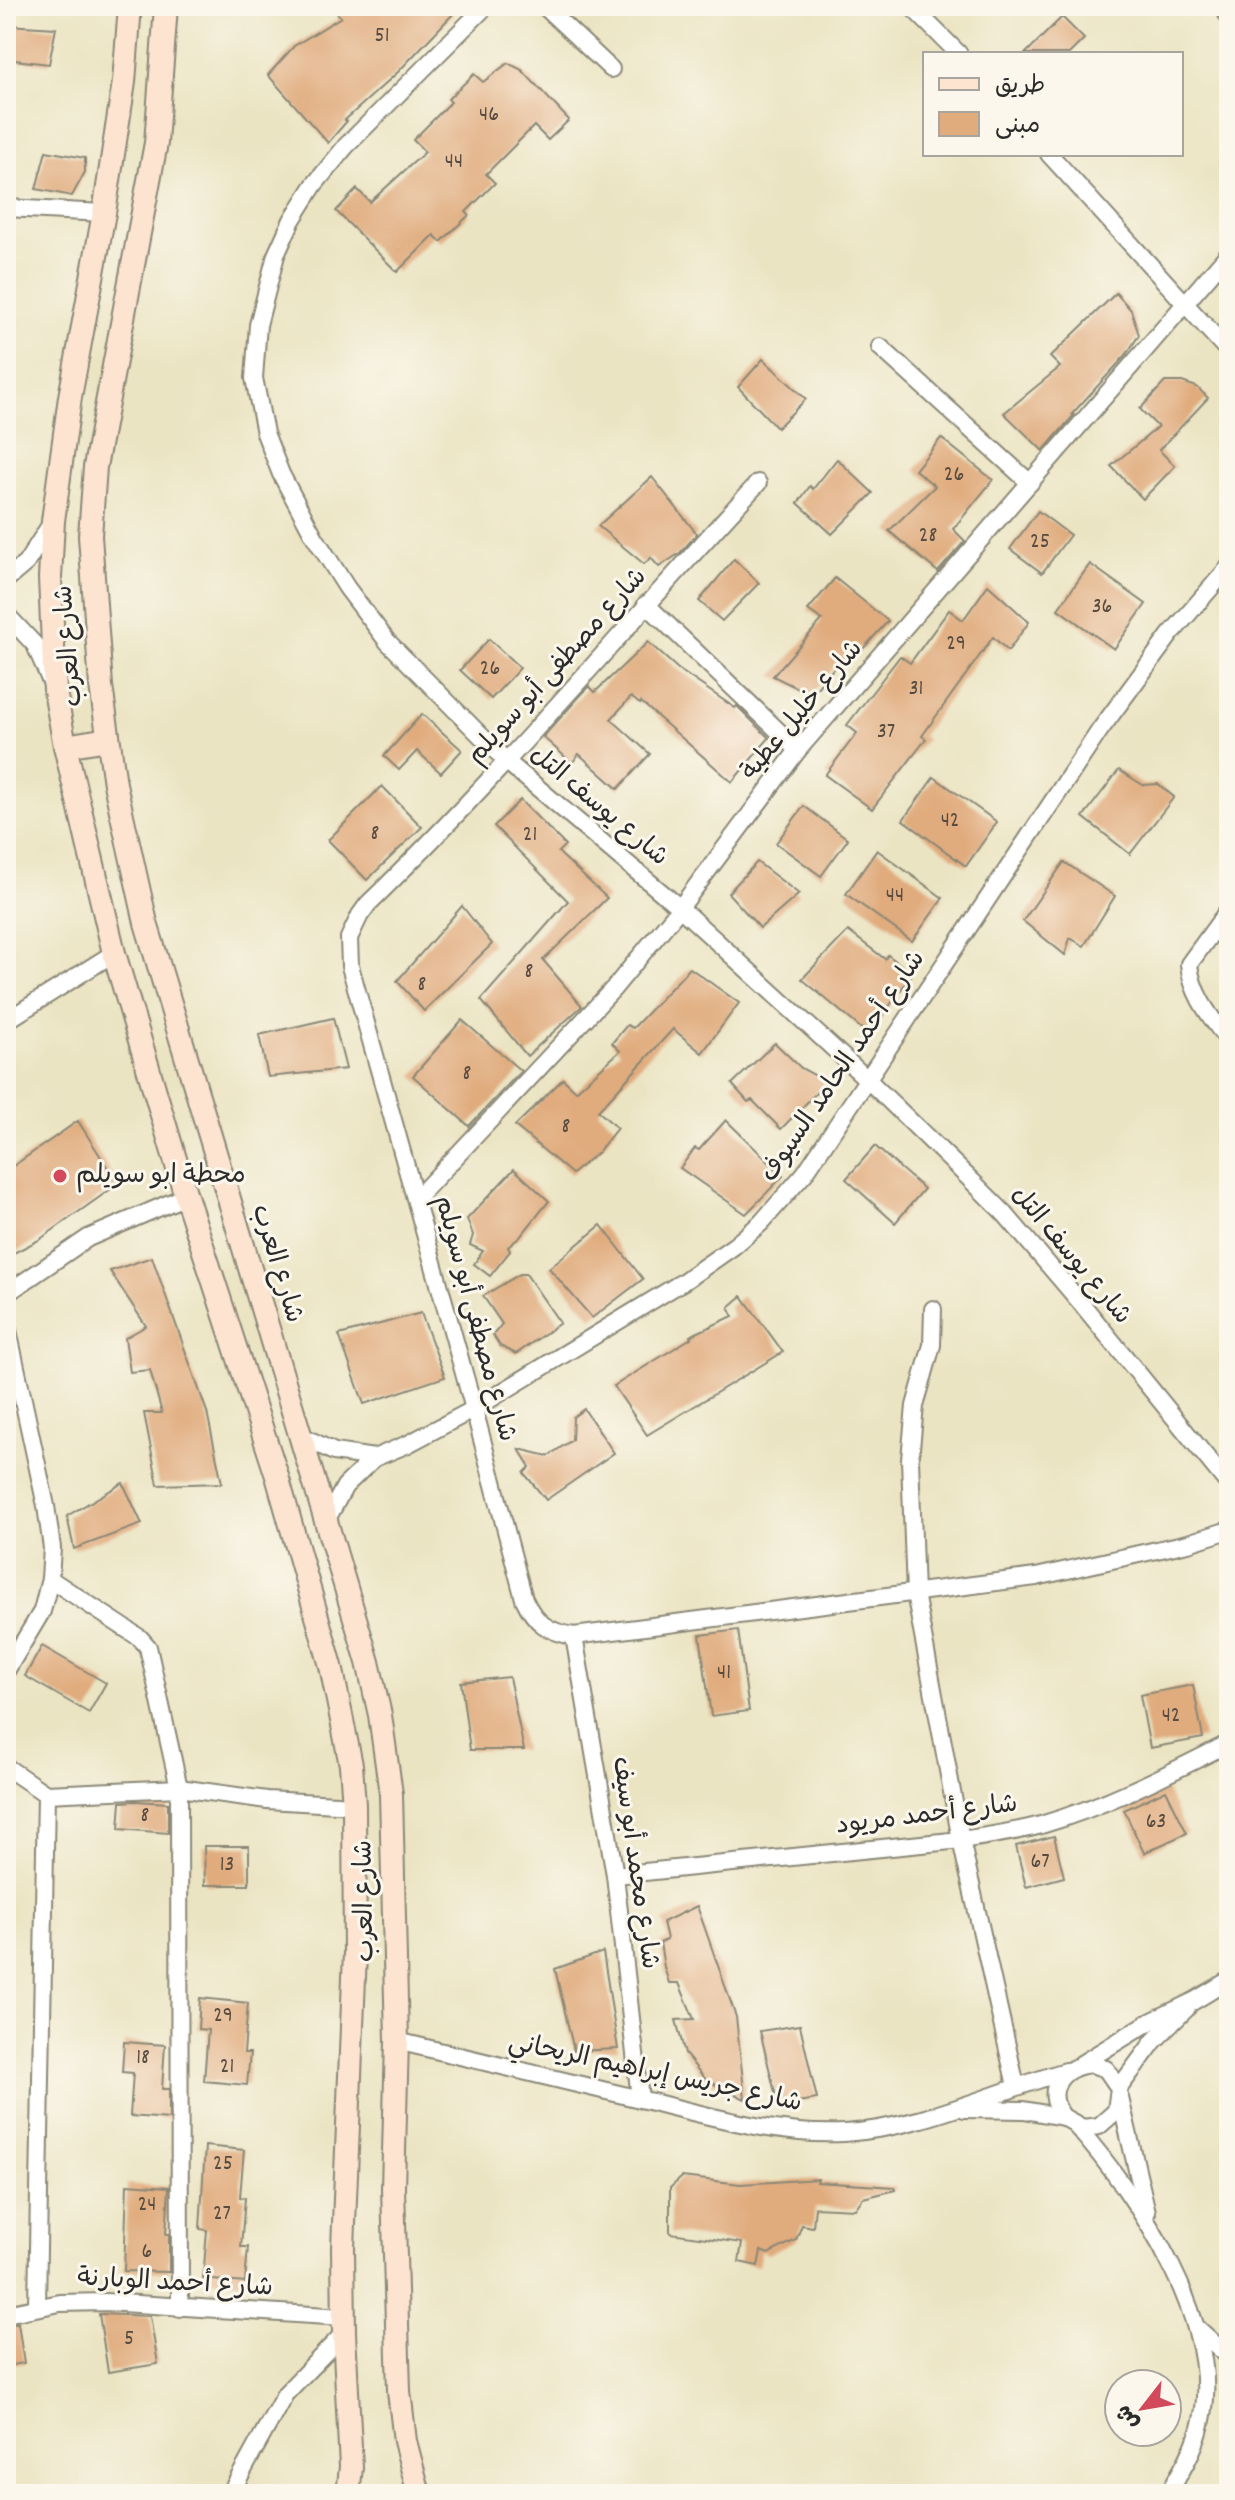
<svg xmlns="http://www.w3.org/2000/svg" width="1235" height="2500" font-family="Dekko,'Playpen Sans Arabic',sans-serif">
<rect width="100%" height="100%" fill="#fbf7ec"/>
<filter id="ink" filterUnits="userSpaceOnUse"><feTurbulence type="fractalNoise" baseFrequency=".0125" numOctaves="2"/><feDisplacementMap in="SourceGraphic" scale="16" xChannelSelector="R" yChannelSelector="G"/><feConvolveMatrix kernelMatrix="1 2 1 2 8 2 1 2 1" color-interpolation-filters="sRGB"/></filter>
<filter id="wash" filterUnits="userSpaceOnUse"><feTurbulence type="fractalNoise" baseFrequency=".006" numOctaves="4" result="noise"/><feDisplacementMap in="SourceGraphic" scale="32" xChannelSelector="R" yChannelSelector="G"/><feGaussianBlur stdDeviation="1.8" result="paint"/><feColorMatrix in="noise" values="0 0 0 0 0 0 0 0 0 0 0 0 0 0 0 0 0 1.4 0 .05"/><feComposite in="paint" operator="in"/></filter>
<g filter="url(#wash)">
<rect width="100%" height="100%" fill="#ebe4c3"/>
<g id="blocks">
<g fill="#e0ab7d">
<polygon points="330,6 445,6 453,14 398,72 345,120 347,121 328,143 268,75 294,46 341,17"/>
<polygon points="1062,17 1084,39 1069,54 1025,54"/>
<polygon points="6,25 56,28 49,64 6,59"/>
<polygon points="508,63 522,70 569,120 548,140 534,126 486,174 495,183 466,212 469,215 441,242 434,235 397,272 336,211 357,189 370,202 425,152 413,140 451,102 448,99 474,74 483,82"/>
<polygon points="46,151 85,158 85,172 72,196 36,189"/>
<polygon points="1116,293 1131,310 1139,335 1126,355 1072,414 1074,415 1043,451 1004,413 1060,367 1050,357"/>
<polygon points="763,359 806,399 777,428 738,387"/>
<polygon points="1165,382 1182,382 1197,387 1208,398 1159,450 1175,466 1143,499 1111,466 1158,427 1140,409"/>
<polygon points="941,438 993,480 953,529 965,541 938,572 889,531 935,486 915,470"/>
<polygon points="837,459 873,493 832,534 798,503 810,486 813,489"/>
<polygon points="652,477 697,534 680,553 659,567 651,558 644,564 598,526"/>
<polygon points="1038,511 1070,535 1042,573 1010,549"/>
<polygon points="734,559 759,583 722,621 699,601"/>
<polygon points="1090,564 1146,604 1114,649 1058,609"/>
<polygon points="835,578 888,621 862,650 854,644 811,695 773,676 822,620 808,610"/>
<polygon points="988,585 1029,622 1008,651 993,637 922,736 926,739 872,809 825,775 857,733 847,725 900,656 910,663 949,610 963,620"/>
<polygon points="489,639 520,668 491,699 460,670"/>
<polygon points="648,642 678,669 735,708 737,706 769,738 732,782 641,702 640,704 631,697 611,719 650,754 618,789 579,754 572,763 543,737 589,686 595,692"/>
<polygon points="422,714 462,750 441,773 417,751 399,770 384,756"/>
<polygon points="1119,770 1143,785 1158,784 1174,797 1130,854 1083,817"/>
<polygon points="934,777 997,822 966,866 903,820"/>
<polygon points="382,786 422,827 367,880 328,840"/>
<polygon points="520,800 565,845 558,852 607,898 543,960 582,1006 527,1056 481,1000 568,901 494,826"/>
<polygon points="804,806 848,839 821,876 776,843"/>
<polygon points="877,850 943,898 912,941 846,894"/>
<polygon points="757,862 799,894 760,928 728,893"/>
<polygon points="1064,862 1115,896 1084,946 1070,938 1065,955 1023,921"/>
<polygon points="462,906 492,944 424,1011 397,981"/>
<polygon points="848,931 885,959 888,955 912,974 869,1035 802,979"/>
<polygon points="690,968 739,1003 702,1053 673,1029 598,1111 617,1128 598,1152 572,1174 515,1126 563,1079 576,1091 620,1051 612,1043 627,1025 633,1028"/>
<polygon points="333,1018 346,1069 268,1077 259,1035"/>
<polygon points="462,1020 521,1071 469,1126 413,1076"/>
<polygon points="775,1043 801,1068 827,1082 781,1129 752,1100 748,1102 732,1084"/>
<polygon points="726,1120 783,1176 746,1214 680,1168 695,1148 699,1150"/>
<polygon points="78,1121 118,1184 39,1240 6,1257 6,1171"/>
<polygon points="875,1146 924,1189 895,1223 846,1179"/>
<polygon points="514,1169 549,1201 520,1237 508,1247 510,1251 490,1276 474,1264 483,1251 470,1245 473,1235 467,1219"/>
<polygon points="601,1225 643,1279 592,1318 549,1268"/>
<polygon points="152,1257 207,1412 222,1483 158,1485 144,1413 162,1413 150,1370 130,1372 125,1338 146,1326 110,1271"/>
<polygon points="520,1274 526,1274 560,1323 516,1354 500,1346 493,1335 502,1324 483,1296"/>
<polygon points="742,1296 783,1352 647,1435 614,1386 691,1338 690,1336 733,1316 729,1307"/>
<polygon points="421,1313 445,1377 364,1404 339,1335"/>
<polygon points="584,1409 614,1453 546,1500 524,1473 530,1467 519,1449 548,1456 572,1440 573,1417"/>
<polygon points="123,1483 142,1524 74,1549 67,1516"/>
<polygon points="738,1630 749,1711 711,1716 700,1635"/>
<polygon points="42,1646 106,1683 89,1713 25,1676"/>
<polygon points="509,1677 524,1750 470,1750 461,1682"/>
<polygon points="1193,1685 1203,1738 1150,1748 1140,1695"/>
<polygon points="1166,1790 1187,1833 1144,1853 1124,1810"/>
<polygon points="135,1801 168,1803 168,1833 119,1829 121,1802"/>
<polygon points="1054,1836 1064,1877 1026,1887 1016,1846"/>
<polygon points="204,1846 249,1846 249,1885 205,1885"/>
<polygon points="697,1906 736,2017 745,2099 706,2080 685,2054 676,2020 694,2019 679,1983 669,1983 664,1967 660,1943 667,1939 663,1922"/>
<polygon points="603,1952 618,2049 574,2051 555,1969"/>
<polygon points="200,1998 248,2003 244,2053 250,2053 247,2085 204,2081 208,2030 198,2029"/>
<polygon points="800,2025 817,2099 778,2105 760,2031"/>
<polygon points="124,2042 165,2045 162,2089 169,2089 169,2119 130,2116 133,2073 122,2072"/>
<polygon points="205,2146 244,2150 240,2197 245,2198 241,2247 248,2247 245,2283 203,2279 207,2230 200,2229"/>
<polygon points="682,2177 740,2184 818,2179 817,2182 895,2187 896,2190 863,2198 855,2209 815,2207 813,2227 802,2225 796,2240 768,2254 761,2251 758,2266 739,2262 742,2243 670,2233 670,2188"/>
<polygon points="127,2184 169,2187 166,2234 169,2234 169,2272 124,2271"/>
<polygon points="99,2314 150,2316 158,2364 108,2372"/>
<polygon points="18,2323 24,2363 6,2366 6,2325"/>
</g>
</g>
</g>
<g filter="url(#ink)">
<use href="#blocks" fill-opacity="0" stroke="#8b8877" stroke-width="2"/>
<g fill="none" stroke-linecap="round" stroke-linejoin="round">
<g stroke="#8b8877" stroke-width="20">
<g id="street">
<polyline points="486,6 346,146 314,185 292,220 276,255 258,325 254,378 265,433 281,474 314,536 347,588 387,641 506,761 680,908 868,1080 974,1183 1005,1214 1081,1303 1229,1485"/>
<polyline points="544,6 611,69"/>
<polyline points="911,6 959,54"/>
<polyline points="1222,6 1229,17"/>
<polyline points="1049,154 1229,352"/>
<polyline points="6,208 104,213"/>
<polyline points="880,347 1030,483"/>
<path d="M758,483C628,623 505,771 368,904L360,915L349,938L350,966L474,1409L524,1599C535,1623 548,1632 574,1636L1036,1577L1188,1543L1229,1530"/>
<polyline points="6,580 26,563 52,522"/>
<polyline points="646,604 798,750"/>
<polyline points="6,614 35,645 51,682"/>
<path d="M1229,909L1189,964C1192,996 1211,1017 1229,1042"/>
<polyline points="6,1021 114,953"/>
<polyline points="416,1199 614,988 680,908 798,750 1229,253"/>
<polyline points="6,1294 88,1238 186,1196"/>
<polyline points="933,1309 932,1345 915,1406 910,1459 915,1593 961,1840 1016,2086"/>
<polyline points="6,1321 46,1506 52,1548 50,1579 42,1611 6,1671"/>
<polyline points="298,1434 334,1452 374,1458"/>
<polyline points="326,1521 345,1486 374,1458 408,1444 474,1409 684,1281 734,1246 761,1223 805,1173 1100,730 1170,635 1229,567"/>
<polyline points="50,1579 140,1638 148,1647 179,1788 180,2308"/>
<polyline points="574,1636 615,1875 640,2099"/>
<polyline points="6,1767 46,1794 37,2306"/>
<polyline points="46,1794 179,1788 267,1800 354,1805"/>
<path d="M615,1875L961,1840C988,1836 1015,1832 1041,1825C1106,1806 1168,1774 1229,1743"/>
<path d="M397,2041C478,2061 559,2079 640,2099C706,2115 775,2136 844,2133C918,2129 995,2092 1066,2071"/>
<polyline points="1081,2064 1146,2024 1194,2001 1229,1980"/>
<polyline points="1119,2088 1154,2041 1187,2008"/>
<polyline points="1120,2098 1147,2212"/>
<path d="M964,2109L1024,2110L1063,2117L1083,2128L1099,2126L1116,2111L1119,2088L1106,2069L1091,2064C1061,2067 1043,2090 1063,2117"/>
<path d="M1076,2126C1137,2195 1228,2330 1200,2428C1194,2451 1180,2473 1168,2494"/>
<polyline points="6,2314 60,2303 105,2302 343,2317"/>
<polyline points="1196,2327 1229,2357"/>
<polyline points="230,2494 285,2394 344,2333"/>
</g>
</g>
<g stroke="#8b8877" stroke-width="26">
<g id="secondary">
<polyline points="130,6 124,82 104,213 70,397 53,521 50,578 55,691 65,746 114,953 186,1196 277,1476 331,1666 351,1765 354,1805 355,1953 343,2248 344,2333 351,2467 348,2494"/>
<polyline points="166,6 156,143 95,467 90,536 101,686 115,784 146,923 326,1521 368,1662 380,1715 391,1794 397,2041 393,2188 399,2391 405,2441 419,2494"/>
<polyline points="65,746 108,739"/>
</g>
</g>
<use href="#street" stroke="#fff" stroke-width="16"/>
<use href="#secondary" stroke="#fde4d1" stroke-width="22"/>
</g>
</g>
<circle fill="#d1495b" stroke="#fbf7ec" stroke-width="3" cx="60" cy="1176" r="8"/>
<g text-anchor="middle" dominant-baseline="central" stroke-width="6" stroke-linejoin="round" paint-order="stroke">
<g font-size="22" fill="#584b40">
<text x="382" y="36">51</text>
<text x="489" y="115">46</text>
<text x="454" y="162">44</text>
<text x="954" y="475">26</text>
<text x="928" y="536">28</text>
<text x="1040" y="542">25</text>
<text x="1102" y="607">36</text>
<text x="956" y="644">29</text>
<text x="490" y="669">26</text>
<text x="916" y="689">31</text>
<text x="886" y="732">37</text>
<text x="950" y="821">42</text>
<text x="375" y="834">8</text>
<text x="530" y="835">21</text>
<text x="895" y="896">44</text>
<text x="529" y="972">8</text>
<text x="422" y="985">8</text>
<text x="467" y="1074">8</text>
<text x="566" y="1127">8</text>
<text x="724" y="1673">41</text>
<text x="1171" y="1716">42</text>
<text x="145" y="1816">8</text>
<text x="1156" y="1822">63</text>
<text x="1040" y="1862">67</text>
<text x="227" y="1865">13</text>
<text x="223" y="2016">29</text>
<text x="143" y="2058">18</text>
<text x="227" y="2067">21</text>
<text x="223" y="2164">25</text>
<text x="147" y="2205">24</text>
<text x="222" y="2214">27</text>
<text x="147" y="2252">6</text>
<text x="129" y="2339">5</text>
</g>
<g font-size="26" fill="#2b2b2b" stroke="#fbf7ec">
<text transform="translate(70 646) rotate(-95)">شارع العرب</text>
<text transform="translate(558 667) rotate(-48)">شارع مصطفى أبو سويلم</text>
<text transform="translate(803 711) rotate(-50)">شارع خليل عطية</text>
<text transform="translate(598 807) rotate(40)">شارع يوسف التل</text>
<text transform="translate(844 1067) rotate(-56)">شارع أحمد الحامد السيوف</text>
<text transform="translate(1070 1256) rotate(50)">شارع يوسف التل</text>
<text transform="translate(276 1264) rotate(73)">شارع العرب</text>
<text transform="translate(474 1319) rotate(75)">شارع مصطفى أبو سويلم</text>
<text transform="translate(927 1816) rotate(-7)">شارع أحمد مريود</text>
<text transform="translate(634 1863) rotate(82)">شارع محمد أبو سيف</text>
<text transform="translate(366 1901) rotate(-91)">شارع العرب</text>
<text transform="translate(655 2074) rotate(12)">شارع جريس إبراهيم الريحاني</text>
<text transform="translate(175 2284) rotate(3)">شارع أحمد الوبارنة</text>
</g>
<g font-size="26" fill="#2b2b2b" stroke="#fbf7ec" text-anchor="start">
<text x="76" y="1176">محطة ابو سويلم</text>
</g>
</g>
<rect width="1235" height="2500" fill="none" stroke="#fbf7ec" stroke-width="32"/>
<rect x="923" y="52" width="260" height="104" fill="#fbf7ec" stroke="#a8a59f" stroke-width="2"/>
<rect x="939" y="78" width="40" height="12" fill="#fde4d1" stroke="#a8a59f" stroke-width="2"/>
<text x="995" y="92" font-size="24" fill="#2b2b2b">طريق</text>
<rect x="939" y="112" width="40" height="24" fill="#e0ab7d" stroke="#a8a59f" stroke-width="2"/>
<text x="995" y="132" font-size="24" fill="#2b2b2b">مبنى</text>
<g transform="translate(1143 2408) rotate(239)"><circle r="38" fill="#fbf7ec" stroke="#a8a59f" stroke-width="2"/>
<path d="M0-6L14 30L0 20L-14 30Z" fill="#d1495b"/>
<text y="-12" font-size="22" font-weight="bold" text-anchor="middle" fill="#2b2b2b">ش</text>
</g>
</svg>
